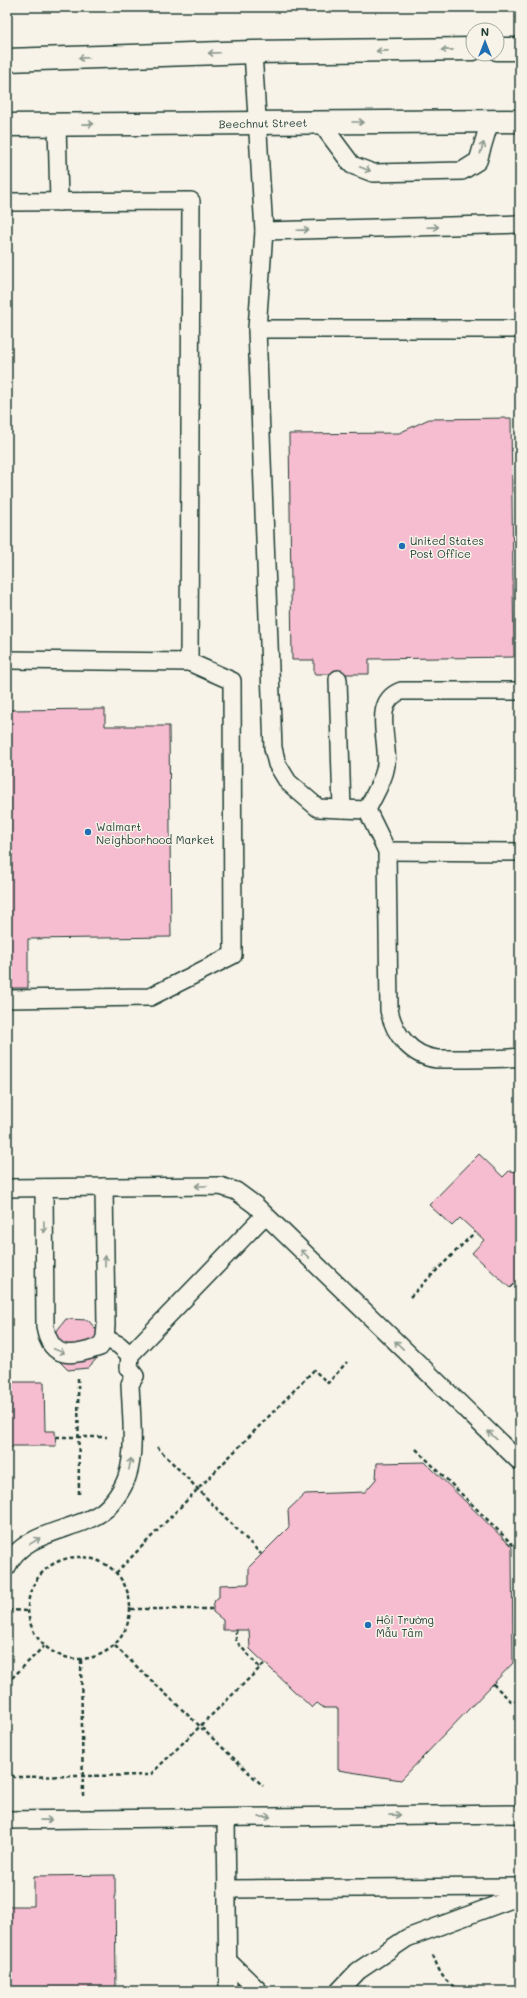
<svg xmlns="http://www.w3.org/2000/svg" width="527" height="1998" font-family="Mali,sans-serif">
<rect width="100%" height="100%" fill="#f7f3e8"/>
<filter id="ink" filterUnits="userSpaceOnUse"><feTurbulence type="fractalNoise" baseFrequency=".025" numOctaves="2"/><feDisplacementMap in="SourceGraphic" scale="8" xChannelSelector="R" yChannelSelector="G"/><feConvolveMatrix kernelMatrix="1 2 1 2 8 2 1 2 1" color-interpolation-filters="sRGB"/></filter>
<g filter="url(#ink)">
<g fill="#f6bccf" stroke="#1f3d34">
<polygon points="511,418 514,657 369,659 369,674 314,674 314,660 292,660 289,434 399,433 429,419"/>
<polygon points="105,709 105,726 169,726 171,937 28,939 28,988 7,988 7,710"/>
<polygon points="479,1154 503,1177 509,1171 520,1172 520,1278 510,1288 472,1253 484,1240 460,1218 452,1226 429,1205"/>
<polygon points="66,1319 88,1320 100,1334 100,1355 88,1368 68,1370 54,1356 55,1333"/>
<polygon points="7,1382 44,1382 45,1431 55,1431 56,1446 13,1446 7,1452"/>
<polygon points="425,1462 512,1547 513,1663 401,1780 338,1770 338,1708 324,1708 317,1703 312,1708 250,1649 249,1630 223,1630 223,1620 213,1612 213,1606 215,1600 219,1597 219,1585 249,1584 249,1567 289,1527 288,1510 305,1494 365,1492 376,1479 377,1463"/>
<polygon points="115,1875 116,1991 7,1991 7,1906 34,1906 34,1876"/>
</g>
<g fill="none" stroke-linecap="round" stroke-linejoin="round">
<g stroke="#1f3d34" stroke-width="20">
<g id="service">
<polyline points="253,52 264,231 257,329 273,748 277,764 288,782 318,808 367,810"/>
<polyline points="320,122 352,165 373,173 462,171 478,161 490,121"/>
<polyline points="57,125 59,202"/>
<polyline points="7,202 191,201 189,662 232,681 233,955 150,997 7,999"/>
<polyline points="264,231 520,224"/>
<polyline points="257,329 520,329"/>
<polyline points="7,660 189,662"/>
<polyline points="338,679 342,809"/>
<path d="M520,691H401C369,703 392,745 385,770C382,783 373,797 367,810L387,851L389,1010C394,1034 411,1056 437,1059C448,1059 458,1059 468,1059C486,1059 503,1059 520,1057"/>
<polyline points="387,851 520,852"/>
<polyline points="7,1188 220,1186 236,1191 255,1205 520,1462"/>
<path d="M44,1188L45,1327C51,1361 73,1356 100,1347L105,1338L106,1325L104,1187"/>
<polyline points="105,1338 119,1345 130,1355"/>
<path d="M7,1567C22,1531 76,1531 102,1512C112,1505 123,1489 127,1477C136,1452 131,1411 130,1384L135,1376L129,1368L130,1355L265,1215"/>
<polyline points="226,1818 228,1991"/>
<polyline points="7,1820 520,1814"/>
<polyline points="227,1889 520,1887"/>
<polyline points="228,1961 259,1991"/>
<polyline points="339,1991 358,1971 407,1938 520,1896"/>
</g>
</g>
<g stroke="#1f3d34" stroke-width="25">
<g id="secondary">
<polyline points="497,49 520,49"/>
<polyline points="7,60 253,52 473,49"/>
<polyline points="7,125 520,121"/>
</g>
</g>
<g stroke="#1f3d34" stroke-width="2.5" stroke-dasharray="4 3" stroke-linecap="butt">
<polyline points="410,1297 475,1232"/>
<polyline points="78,1378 79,1497"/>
<polyline points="56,1437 107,1437"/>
<polyline points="157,1447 261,1554"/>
<polyline points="416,1449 515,1547 520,1547"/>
<circle cx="79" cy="1608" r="51"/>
<polyline points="116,1573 314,1370 328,1383 347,1362"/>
<polyline points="131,1609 213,1609"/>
<polyline points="8,1610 28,1611"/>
<polyline points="236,1630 236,1641 260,1668"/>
<polyline points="115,1646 263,1786"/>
<polyline points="81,1660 83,1796"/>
<polyline points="7,1683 44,1646"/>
<polyline points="493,1684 511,1701 520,1701"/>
<polyline points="7,1770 14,1777 150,1775 265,1663"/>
<path d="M433,1955C440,1974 444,1983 463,1991"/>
</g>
<use href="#service" stroke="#f7f3e8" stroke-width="17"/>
<use href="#secondary" stroke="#f7f3e8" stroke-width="22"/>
</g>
<defs><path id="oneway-shaft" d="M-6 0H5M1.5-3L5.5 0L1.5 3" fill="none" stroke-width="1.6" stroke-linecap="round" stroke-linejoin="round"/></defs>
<g stroke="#8b988e">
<use href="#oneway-shaft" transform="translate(447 50) rotate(179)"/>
<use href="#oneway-shaft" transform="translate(382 51) rotate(179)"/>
<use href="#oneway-shaft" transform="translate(214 53) rotate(178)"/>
<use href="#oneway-shaft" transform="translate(84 58) rotate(178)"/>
<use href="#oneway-shaft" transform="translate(358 122)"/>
<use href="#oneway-shaft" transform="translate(88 124) rotate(-1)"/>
<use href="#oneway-shaft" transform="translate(482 148) rotate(-73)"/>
<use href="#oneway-shaft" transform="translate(365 169) rotate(21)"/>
<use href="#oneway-shaft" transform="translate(433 227) rotate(-2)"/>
<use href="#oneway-shaft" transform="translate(303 230) rotate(-2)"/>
<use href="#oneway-shaft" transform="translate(201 1186) rotate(180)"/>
<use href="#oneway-shaft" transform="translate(44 1227) rotate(89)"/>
<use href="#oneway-shaft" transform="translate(305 1254) rotate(-136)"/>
<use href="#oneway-shaft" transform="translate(105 1261) rotate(-91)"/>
<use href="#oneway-shaft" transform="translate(399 1345) rotate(-136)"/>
<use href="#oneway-shaft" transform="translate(59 1351) rotate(22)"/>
<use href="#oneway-shaft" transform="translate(492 1435) rotate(-136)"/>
<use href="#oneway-shaft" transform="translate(130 1464) rotate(-79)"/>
<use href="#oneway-shaft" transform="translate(35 1541) rotate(-31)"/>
<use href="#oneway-shaft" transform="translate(395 1815) rotate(-1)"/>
<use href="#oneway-shaft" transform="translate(265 1817) rotate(-1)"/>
<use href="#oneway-shaft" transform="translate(46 1820) rotate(-1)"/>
</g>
</g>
<g fill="#1f6fb2" stroke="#f7f3e8" stroke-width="1.5">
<circle cx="402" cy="546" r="4"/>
<circle cx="88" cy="832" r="4"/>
<circle cx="368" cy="1625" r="4"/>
</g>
<g text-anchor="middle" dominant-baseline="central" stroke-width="3" stroke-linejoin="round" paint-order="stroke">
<g font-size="11" fill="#1f3d34" stroke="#f7f3e8">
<text transform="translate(263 123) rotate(-1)">Beechnut Street</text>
</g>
<g font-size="11" fill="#1f3d34" stroke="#f7f3e8" text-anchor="start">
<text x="410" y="540">United States<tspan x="410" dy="13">Post Office</tspan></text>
<text x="96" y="826">Walmart<tspan x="96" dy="13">Neighborhood Market</tspan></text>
<text x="376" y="1619">Hội Trường<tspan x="376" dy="13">Mẫu Tâm</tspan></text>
</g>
</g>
<rect width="527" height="1998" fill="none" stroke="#f7f3e8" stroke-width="24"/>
<rect x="12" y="12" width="503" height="1974" fill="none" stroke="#1f3d34" stroke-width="1.5" filter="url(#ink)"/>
<g transform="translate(485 42)"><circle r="19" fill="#f7f3e8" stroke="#a1aaa0"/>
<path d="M0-3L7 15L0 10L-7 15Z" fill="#1f6fb2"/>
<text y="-6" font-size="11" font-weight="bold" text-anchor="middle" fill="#1f3d34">N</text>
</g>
</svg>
